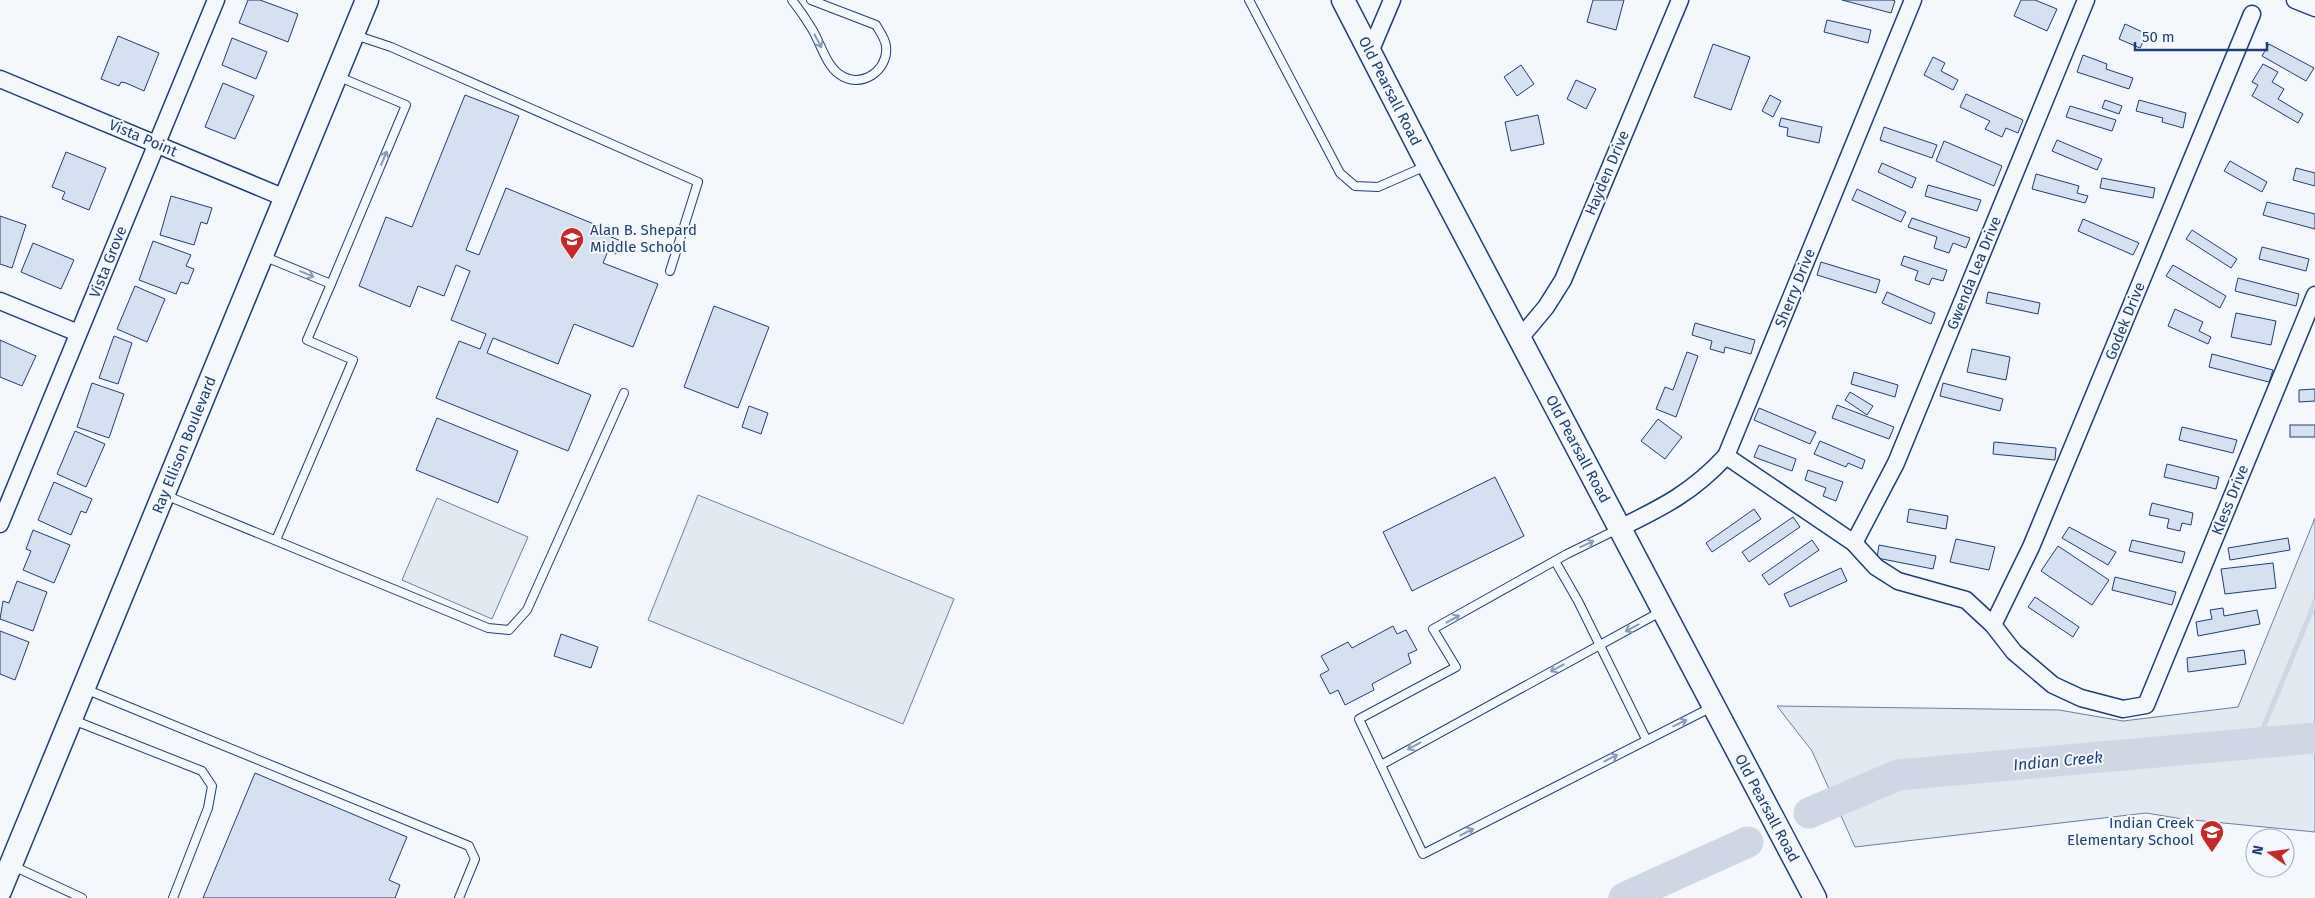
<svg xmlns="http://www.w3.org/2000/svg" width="2315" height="898" font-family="'Fira Sans',sans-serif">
<rect width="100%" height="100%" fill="#f4f7fb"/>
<g fill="#e3e9f0" stroke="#687fa3">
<polygon points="698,495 954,599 903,724 648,620"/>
<polygon points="437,498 528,537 492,619 402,580"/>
<polygon points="2315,518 2315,832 2183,819 2146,813 1855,847 1812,751 1777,706 2059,710 2123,721 2238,707"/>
</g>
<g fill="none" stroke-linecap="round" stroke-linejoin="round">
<polyline stroke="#cfd7e4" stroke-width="5" points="2257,743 2315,602"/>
<g stroke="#cfd7e4" stroke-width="31">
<polyline points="1809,813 1898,775 2315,738"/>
<polyline points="1624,898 1748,842"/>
</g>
</g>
<g fill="#d5e0f0" stroke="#1d3f73">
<polygon points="248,0 260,0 298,14 288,42 239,23"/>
<polygon points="1593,0 1624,0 1616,30 1587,22"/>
<polygon points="1842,0 1892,0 1895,1 1891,13"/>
<polygon points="2021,0 2035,0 2057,9 2047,31 2014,16"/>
<polygon points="1827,20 1871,30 1868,43 1824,32"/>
<polygon points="2125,24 2147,34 2140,48 2119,39"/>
<polygon points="118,36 159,53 144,91 126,83 121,82 119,86 101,79"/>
<polygon points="232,38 267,52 256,79 222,65"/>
<polygon points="1713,44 1750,57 1731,110 1694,97"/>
<polygon points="2269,44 2314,68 2306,81 2262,56"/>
<polygon points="2083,55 2107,64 2106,69 2133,78 2129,89 2077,72"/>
<polygon points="1933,57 1945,63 1941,71 1958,80 1953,90 1924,75"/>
<polygon points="2263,64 2278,72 2272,82 2284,89 2278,99 2303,114 2298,123 2252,96 2258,85 2252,82"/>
<polygon points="1521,65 1534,84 1517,96 1504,77"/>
<polygon points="1576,80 1596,89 1586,109 1567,99"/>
<polygon points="223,83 254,96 235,139 205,127"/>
<polygon points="1966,94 2023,120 2018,133 2006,128 2002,137 1985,129 1990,121 1960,107"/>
<polygon points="465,95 519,116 466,250 479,255 506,188 606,229 604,234 621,241 616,254 608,251 603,263 658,284 633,347 574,324 558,364 493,338 487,353 591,395 568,451 436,398 459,341 480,349 486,334 451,320 470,271 456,265 444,296 418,286 410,307 359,286 386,217 412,227"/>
<polygon points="1770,95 1781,101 1773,117 1762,111"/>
<polygon points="2105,100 2122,106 2119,114 2102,108"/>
<polygon points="2139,100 2186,113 2183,128 2162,122 2163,118 2136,111"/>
<polygon points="2070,106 2116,120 2112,131 2066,117"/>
<polygon points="1538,115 1544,144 1511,151 1505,122"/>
<polygon points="1781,118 1822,127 1819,143 1787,136 1788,128 1779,126"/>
<polygon points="1884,127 1937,145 1932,158 1880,140"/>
<polygon points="2057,140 2102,159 2097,170 2052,151"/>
<polygon points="1944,141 2002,166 1994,186 1936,161"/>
<polygon points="66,152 106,168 89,210 62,199 65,192 52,187"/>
<polygon points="2230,161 2267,182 2262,192 2224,171"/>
<polygon points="1882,163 1916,178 1912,188 1878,172"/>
<polygon points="2296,168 2315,173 2315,186 2293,180"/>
<polygon points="2036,174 2079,186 2077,193 2088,196 2085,203 2032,189"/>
<polygon points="2102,178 2155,188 2153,198 2100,188"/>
<polygon points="1928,185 1981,200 1977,211 1925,196"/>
<polygon points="1857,189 1906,212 1901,222 1852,200"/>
<polygon points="171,196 212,208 207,224 201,222 194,245 160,235"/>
<polygon points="2267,202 2315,214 2315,229 2263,215"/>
<polygon points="0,216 26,225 12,268 0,264"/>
<polygon points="1912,218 1970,238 1966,248 1953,243 1949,253 1934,248 1937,237 1908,227"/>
<polygon points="2083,219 2139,243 2133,255 2078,231"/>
<polygon points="2192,230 2237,259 2231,268 2186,239"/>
<polygon points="153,241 191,255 186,266 194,269 188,284 181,282 176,294 139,280"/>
<polygon points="33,243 74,260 61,289 21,272"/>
<polygon points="2262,247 2309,259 2306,271 2259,259"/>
<polygon points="1904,256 1947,270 1943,281 1932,278 1929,285 1915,280 1918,271 1901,265"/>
<polygon points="1821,262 1880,280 1876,293 1817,275"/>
<polygon points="2173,265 2226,296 2220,308 2166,276"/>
<polygon points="2238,278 2299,294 2296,306 2235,291"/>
<polygon points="135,286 165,299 147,342 117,329"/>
<polygon points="1887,292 1935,313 1931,324 1882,303"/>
<polygon points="1988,292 2040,303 2038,314 1986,303"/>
<polygon points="714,306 769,327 738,408 684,387"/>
<polygon points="2175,309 2203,322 2199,331 2211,337 2208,344 2168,326"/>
<polygon points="2236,313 2276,321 2271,345 2231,337"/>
<polygon points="1695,323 1755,340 1751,354 1725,347 1724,353 1710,349 1712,341 1692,335"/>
<polygon points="114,336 132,343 118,384 99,378"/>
<polygon points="0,340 36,356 22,386 0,377"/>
<polygon points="1972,349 2010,357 2006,380 1967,372"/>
<polygon points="1687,352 1698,356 1676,417 1656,409 1665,387 1673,390"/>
<polygon points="2212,354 2273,370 2269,382 2209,367"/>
<polygon points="1854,372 1898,385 1895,397 1851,384"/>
<polygon points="92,383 124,394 109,438 77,427"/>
<polygon points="1943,383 2003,399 2000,411 1940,396"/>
<polygon points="2315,389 2315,401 2299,402 2299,390"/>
<polygon points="1850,392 1873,406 1867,415 1845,400"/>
<polygon points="1837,405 1894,427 1889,439 1832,418"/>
<polygon points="749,406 768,413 761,434 742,427"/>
<polygon points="1759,408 1816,432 1810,444 1754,420"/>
<polygon points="437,418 518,451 498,503 416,470"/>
<polygon points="1658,419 1682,437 1665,459 1641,441"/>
<rect x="2290" y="425" width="25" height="12"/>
<polygon points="2182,427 2237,440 2233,453 2179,440"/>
<polygon points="75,431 105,444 86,487 57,474"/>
<polygon points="1820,441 1865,460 1862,469 1848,463 1846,467 1814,454"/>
<polygon points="1994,442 2056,448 2055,460 1993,454"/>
<polygon points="1759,445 1796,459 1792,471 1754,457"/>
<polygon points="2167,464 2219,477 2216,489 2164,477"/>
<polygon points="1808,470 1843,482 1836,501 1823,496 1826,488 1805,480"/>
<polygon points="1495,477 1524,536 1412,591 1383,532"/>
<polygon points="54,482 92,499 86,513 81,511 71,535 38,520"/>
<polygon points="2152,503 2193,513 2191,525 2182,523 2180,531 2167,528 2169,519 2149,515"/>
<polygon points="1754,509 1761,519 1712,552 1706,543"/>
<polygon points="1909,509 1948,516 1946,529 1907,522"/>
<polygon points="1793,517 1800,527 1749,562 1742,552"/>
<polygon points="2069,527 2116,552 2108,565 2062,538"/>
<polygon points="33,530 70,545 54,583 23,570 31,551 26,549"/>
<polygon points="2288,538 2290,550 2230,560 2228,548"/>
<polygon points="1956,539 1995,547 1989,570 1950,562"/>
<polygon points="1812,540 1819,550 1769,585 1762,575"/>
<polygon points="2132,540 2185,552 2182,563 2129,551"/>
<polygon points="1879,545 1936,556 1933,569 1877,558"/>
<polygon points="2058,546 2109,580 2092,605 2041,571"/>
<polygon points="2273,563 2276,588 2225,594 2221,569"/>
<polygon points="1841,568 1847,581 1790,607 1784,594"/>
<polygon points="2115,577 2176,592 2172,605 2112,590"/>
<polygon points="17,581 47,592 33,631 0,619 3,601 9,603"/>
<polygon points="2035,597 2079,627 2073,637 2028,607"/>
<polygon points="2223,608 2224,616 2257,610 2260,624 2198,636 2196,622 2212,619 2210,610"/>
<polygon points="1393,626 1397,634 1406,630 1417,650 1408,654 1411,663 1372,684 1374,690 1345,705 1338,690 1330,694 1320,675 1329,670 1321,656 1348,642 1352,648"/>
<polygon points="0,631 29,642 15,680 0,674"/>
<polygon points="561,634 598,647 591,668 554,656"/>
<polygon points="2244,650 2246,664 2188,672 2187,658"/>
<polygon points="255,773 407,837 389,880 400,885 395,898 203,898"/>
</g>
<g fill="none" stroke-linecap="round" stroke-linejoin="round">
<g stroke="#1d3f73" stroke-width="10">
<g id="lane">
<path d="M792,0C799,9 806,19 812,29C820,42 826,65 839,74C860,90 889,71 886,46C885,38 880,32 876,25L811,0"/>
<polyline points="1249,0 1340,173 1355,186 1378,187 1426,166"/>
<polyline points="355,35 391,47 698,182 670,271"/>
<polyline points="263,256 331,284 406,105 337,76"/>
<polyline points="165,495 488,628 509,630 527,610 624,393"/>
<polyline points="1618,529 1567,554 1433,629 1456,667 1359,719 1423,854 1712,707"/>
<polyline points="276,540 353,360 307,340 331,284"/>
<polyline points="1555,561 1578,601 1646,739"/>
<polyline points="85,689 469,846 475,859 459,898"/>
<polyline points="73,720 202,771 212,786 208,808 173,898"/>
<polyline points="1381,765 1662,611"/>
<polyline points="13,866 82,898"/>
</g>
</g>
<g stroke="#1d3f73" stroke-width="19">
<g id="street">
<polyline points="2295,0 2315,8"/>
<polyline points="1370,52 1392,0"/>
<polyline points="0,79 285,198"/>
<polyline points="0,301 78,333"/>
<polyline points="1520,338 1546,307 1563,280 1680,0"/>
<polyline points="1726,456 1854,543 1876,567 1898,581 1966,600 1993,625 2014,652 2053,685 2081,698 2123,709 2146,705 2315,295"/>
<polyline points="0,524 216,0"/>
<path d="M1620,528C1663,507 1693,492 1726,456L1913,0"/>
<polyline points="1854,543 1896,463 2086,0"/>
<polyline points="1993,625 2031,547 2252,14"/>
</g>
</g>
<g stroke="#1d3f73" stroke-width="25">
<g id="secondary">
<polyline points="1343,0 1428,165 1815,898"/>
<polyline points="0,891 367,0"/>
</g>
</g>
<use href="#lane" stroke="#f4f7fb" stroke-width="8"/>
<use href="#street" stroke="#f4f7fb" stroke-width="16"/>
<use href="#secondary" stroke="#f4f7fb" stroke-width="22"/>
</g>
<defs><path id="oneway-shaft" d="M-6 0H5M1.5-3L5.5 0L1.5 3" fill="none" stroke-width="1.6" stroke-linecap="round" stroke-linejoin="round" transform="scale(1.25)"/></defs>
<g stroke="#889bb7">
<use href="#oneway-shaft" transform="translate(818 41) rotate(62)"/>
<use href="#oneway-shaft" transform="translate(384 158) rotate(-67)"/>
<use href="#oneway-shaft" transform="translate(307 274) rotate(23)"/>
<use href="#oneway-shaft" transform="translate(1587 544) rotate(-25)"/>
<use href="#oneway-shaft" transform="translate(1453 619) rotate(-29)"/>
<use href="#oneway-shaft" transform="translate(1632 628) rotate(152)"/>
<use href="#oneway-shaft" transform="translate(1557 668) rotate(151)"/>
<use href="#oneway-shaft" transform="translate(1680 723) rotate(-26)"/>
<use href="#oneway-shaft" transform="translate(1414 746) rotate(151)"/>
<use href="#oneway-shaft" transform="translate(1611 758) rotate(-27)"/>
<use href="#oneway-shaft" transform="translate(1467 832) rotate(-27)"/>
</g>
<defs>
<g id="school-pin" transform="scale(1.25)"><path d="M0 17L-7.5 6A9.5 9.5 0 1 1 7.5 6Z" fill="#c62828" stroke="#f4f7fb"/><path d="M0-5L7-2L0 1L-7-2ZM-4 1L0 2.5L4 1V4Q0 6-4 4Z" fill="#fff"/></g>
</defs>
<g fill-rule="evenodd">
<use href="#school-pin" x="572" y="239"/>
<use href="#school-pin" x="2212" y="832"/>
</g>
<g text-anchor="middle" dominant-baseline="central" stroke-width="4" stroke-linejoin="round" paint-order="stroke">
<g font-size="15" fill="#1d3f73" stroke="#f4f7fb">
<text transform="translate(1390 91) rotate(63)">Old Pearsall Road</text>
<text transform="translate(143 138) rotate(23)">Vista Point</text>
<text transform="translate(1607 173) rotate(-67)">Hayden Drive</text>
<text transform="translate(108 262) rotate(-68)">Vista Grove</text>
<text transform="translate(1974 273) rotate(-68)">Gwenda Lea Drive</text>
<text transform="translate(1795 288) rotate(-68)">Sherry Drive</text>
<text transform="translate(2125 321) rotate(-68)">Godek Drive</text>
<text transform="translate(184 445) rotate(-68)">Ray Ellison Boulevard</text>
<text transform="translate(1578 449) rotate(62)">Old Pearsall Road</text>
<text transform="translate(2230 500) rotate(-68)">Kless Drive</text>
<text transform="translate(1767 808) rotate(62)">Old Pearsall Road</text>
</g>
<g font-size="15" fill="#1d3f73" stroke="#f4f7fb" text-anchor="start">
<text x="590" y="230">Alan B. Shepard<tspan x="590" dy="17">Middle School</tspan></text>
<text x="2194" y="823" text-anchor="end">Indian Creek<tspan x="2194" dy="17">Elementary School</tspan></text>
</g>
<g font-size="16" font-style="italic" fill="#1d3f73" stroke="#f4f7fb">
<text transform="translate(2058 761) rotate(-5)">Indian Creek</text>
</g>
</g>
<g transform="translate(2270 853) rotate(283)"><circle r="24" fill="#f4f7fb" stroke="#9eadc5"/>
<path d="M0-4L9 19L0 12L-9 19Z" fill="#c62828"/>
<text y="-8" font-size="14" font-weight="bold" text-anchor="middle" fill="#1d3f73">N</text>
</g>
<path d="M2135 42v8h132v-8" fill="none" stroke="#1d3f73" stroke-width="2.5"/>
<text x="2142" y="42" font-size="15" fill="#1d3f73" stroke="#f4f7fb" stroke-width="4" paint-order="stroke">50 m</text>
</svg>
